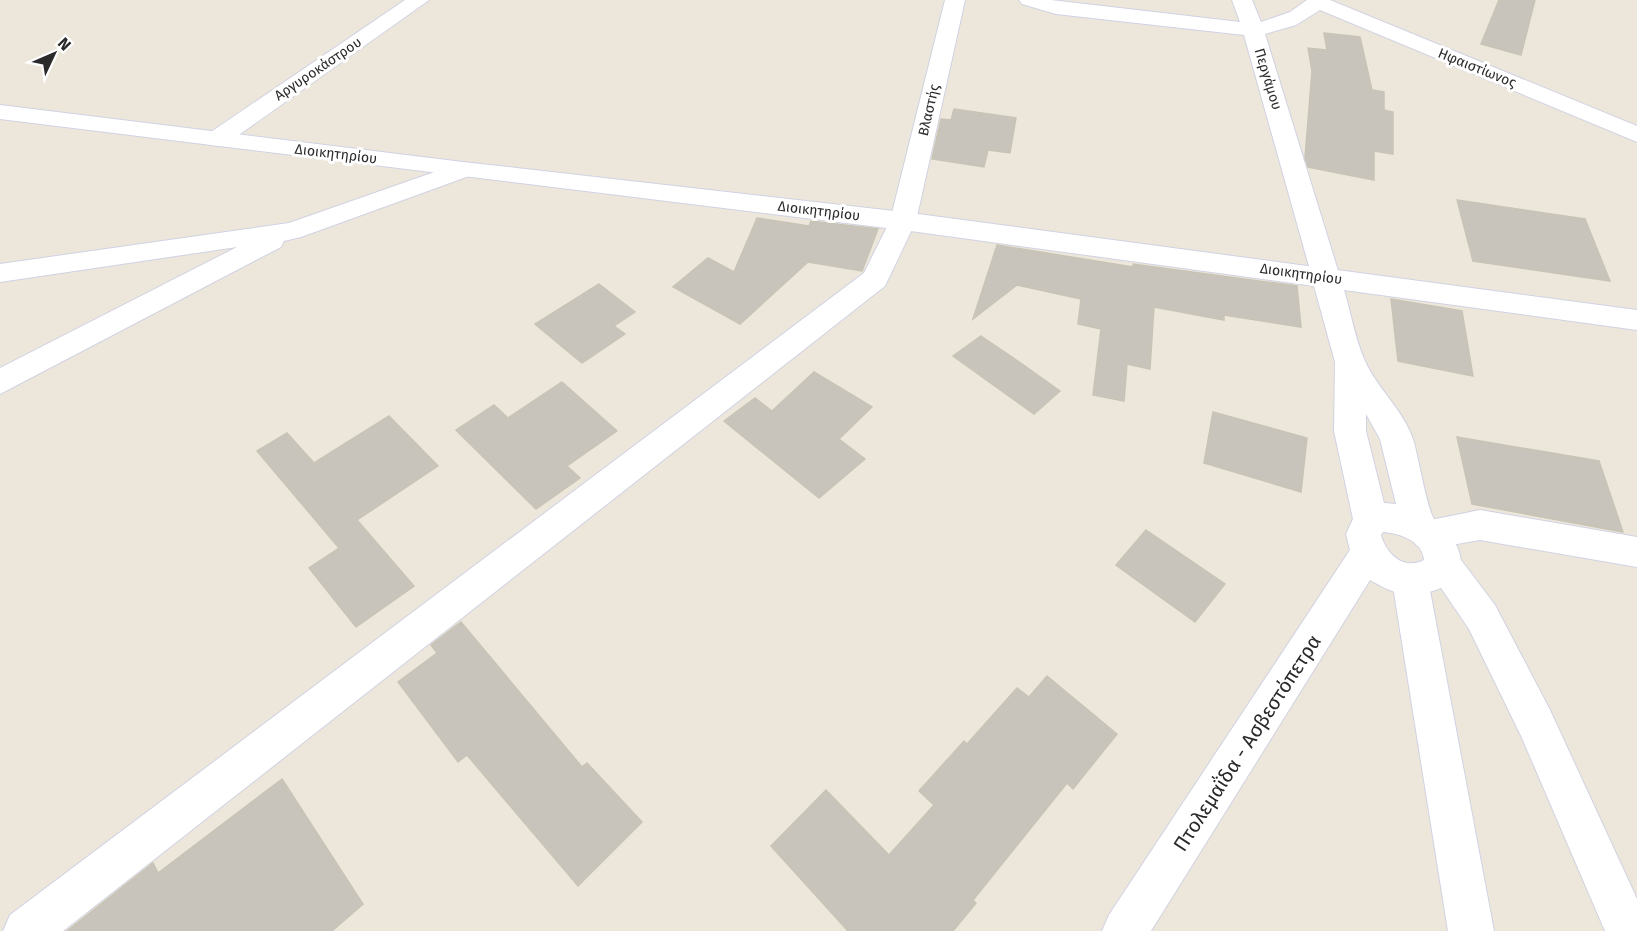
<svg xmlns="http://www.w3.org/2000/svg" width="1637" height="931" font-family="'Fira Sans',sans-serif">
<rect width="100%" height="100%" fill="#ede7db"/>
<g fill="#c8c4bb" stroke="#c8c4b5" stroke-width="1.5">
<polygon points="1499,0 1535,0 1521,55 1481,44"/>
<polygon points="1324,33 1360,37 1372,90 1384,92 1384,110 1393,112 1393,154 1374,151 1374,180 1308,167 1305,158 1312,71 1308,48 1327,50"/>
<polygon points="954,109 1016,118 1010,153 988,150 984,167 932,159 941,119 951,120"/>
<polygon points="1457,200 1585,219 1610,281 1473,261"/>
<polygon points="757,218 809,226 811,221 878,229 862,271 808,262 740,324 673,287 708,258 734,272"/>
<polygon points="997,245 1133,267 1133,264 1297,286 1301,327 1224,315 1224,320 1154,307 1150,369 1127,364 1124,401 1093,395 1101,329 1078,324 1081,299 1017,285 973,319"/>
<polygon points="599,284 635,312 614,326 625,334 582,363 535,324"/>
<polygon points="1391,299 1462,311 1473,376 1398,361"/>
<polygon points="981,336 1025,366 1060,391 1034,414 953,356"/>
<polygon points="814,372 872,407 839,439 865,459 819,498 724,421 755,398 772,411"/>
<polygon points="562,382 617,431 567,466 580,478 536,509 456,430 494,405 508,418"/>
<polygon points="1213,412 1307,438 1301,492 1204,463"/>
<polygon points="389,416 438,466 357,520 414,586 356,627 309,568 339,548 257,451 287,433 314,463"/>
<polygon points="1457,437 1599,461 1623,532 1472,504"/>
<polygon points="1146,530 1225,584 1195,622 1116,565"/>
<polygon points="461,622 582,767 587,763 642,822 578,886 467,755 458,762 398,682 437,653 431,645"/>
<polygon points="1047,676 1117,734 1073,789 1067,783 973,900 976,903 953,931 848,931 771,846 826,790 889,855 934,805 919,791 964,741 967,744 1017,688 1029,697"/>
<polygon points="282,779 363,904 332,931 67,931 153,863 158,873"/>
</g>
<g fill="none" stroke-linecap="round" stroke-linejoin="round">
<g stroke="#d1d2e3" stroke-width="2">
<g id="minor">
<polygon points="405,0 429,0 226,144 217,146 208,144 205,139 208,134"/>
<polygon points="945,0 965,0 916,221 885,286 63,931 3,931 10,915 864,273 890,221"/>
<polygon points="1019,0 1051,0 1240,22 1232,0 1252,0 1261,22 1290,12 1307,0 1330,0 1637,126 1637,142 1320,10 1296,25 1265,34 1340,277 1336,284 1326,287 1316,284 1312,277 1244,35 1056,14 1022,4"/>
<polygon points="463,162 472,165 476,170 472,175 301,237 284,241 281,247 0,394 0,368 237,247 0,282 0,264 289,223"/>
<polygon points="1480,510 1637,537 1637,567 1480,540 1428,549 1416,545 1411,534 1416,523"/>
<polygon points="1442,547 1455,552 1495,605 1550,710 1637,899 1637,931 1605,931 1522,738 1469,629 1424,563 1429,552"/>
<polygon points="1410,564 1423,569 1428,580 1494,931 1448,931 1392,580 1397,569"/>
</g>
</g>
<g stroke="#d1d2e3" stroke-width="2">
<path id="tertiary" d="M0,105L463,162L903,212L1637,310V330L1344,290C1351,313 1355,339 1365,361C1377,388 1403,410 1413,439C1418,455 1427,509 1434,519C1442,530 1458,540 1460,556C1464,588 1423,598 1399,593C1389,591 1379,585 1370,580L1151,931H1102L1109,915L1350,550L1346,534L1353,519L1334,431L1335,362L1314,286L903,230L0,119ZM1366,414L1380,439L1396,504L1384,503L1366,431ZM1383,532C1399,533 1423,541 1424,560C1403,571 1386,553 1381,535Z"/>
</g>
<use href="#minor" fill="#fff" fill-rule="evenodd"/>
<use href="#tertiary" fill="#fff" fill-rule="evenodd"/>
</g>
<g text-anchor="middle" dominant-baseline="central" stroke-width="6" stroke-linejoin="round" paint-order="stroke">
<g font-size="14" fill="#2a2a2a" stroke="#fff">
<text transform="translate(1477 68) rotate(22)">Ηφαιστίωνος</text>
<text transform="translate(318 69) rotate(-34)">Αργυροκάστρου</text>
<text transform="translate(1268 79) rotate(73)">Περγάμου</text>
<text transform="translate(929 110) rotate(-77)">Βλαστής</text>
<text transform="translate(336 154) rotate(7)">Διοικητηρίου</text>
<text transform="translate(819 211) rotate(7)">Διοικητηρίου</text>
<text transform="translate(1301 274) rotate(8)">Διοικητηρίου</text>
</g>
<g font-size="20" fill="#2a2a2a" stroke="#fff">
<text transform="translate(1247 743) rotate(-57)">Πτολεμαΐδα - Ασβεστόπετρα</text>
</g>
</g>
<g transform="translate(54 54) rotate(46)" stroke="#ffffff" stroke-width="4.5" paint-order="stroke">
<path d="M0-4.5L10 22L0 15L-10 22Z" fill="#2a2a2a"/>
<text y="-9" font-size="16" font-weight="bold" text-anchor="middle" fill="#2a2a2a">N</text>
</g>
</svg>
